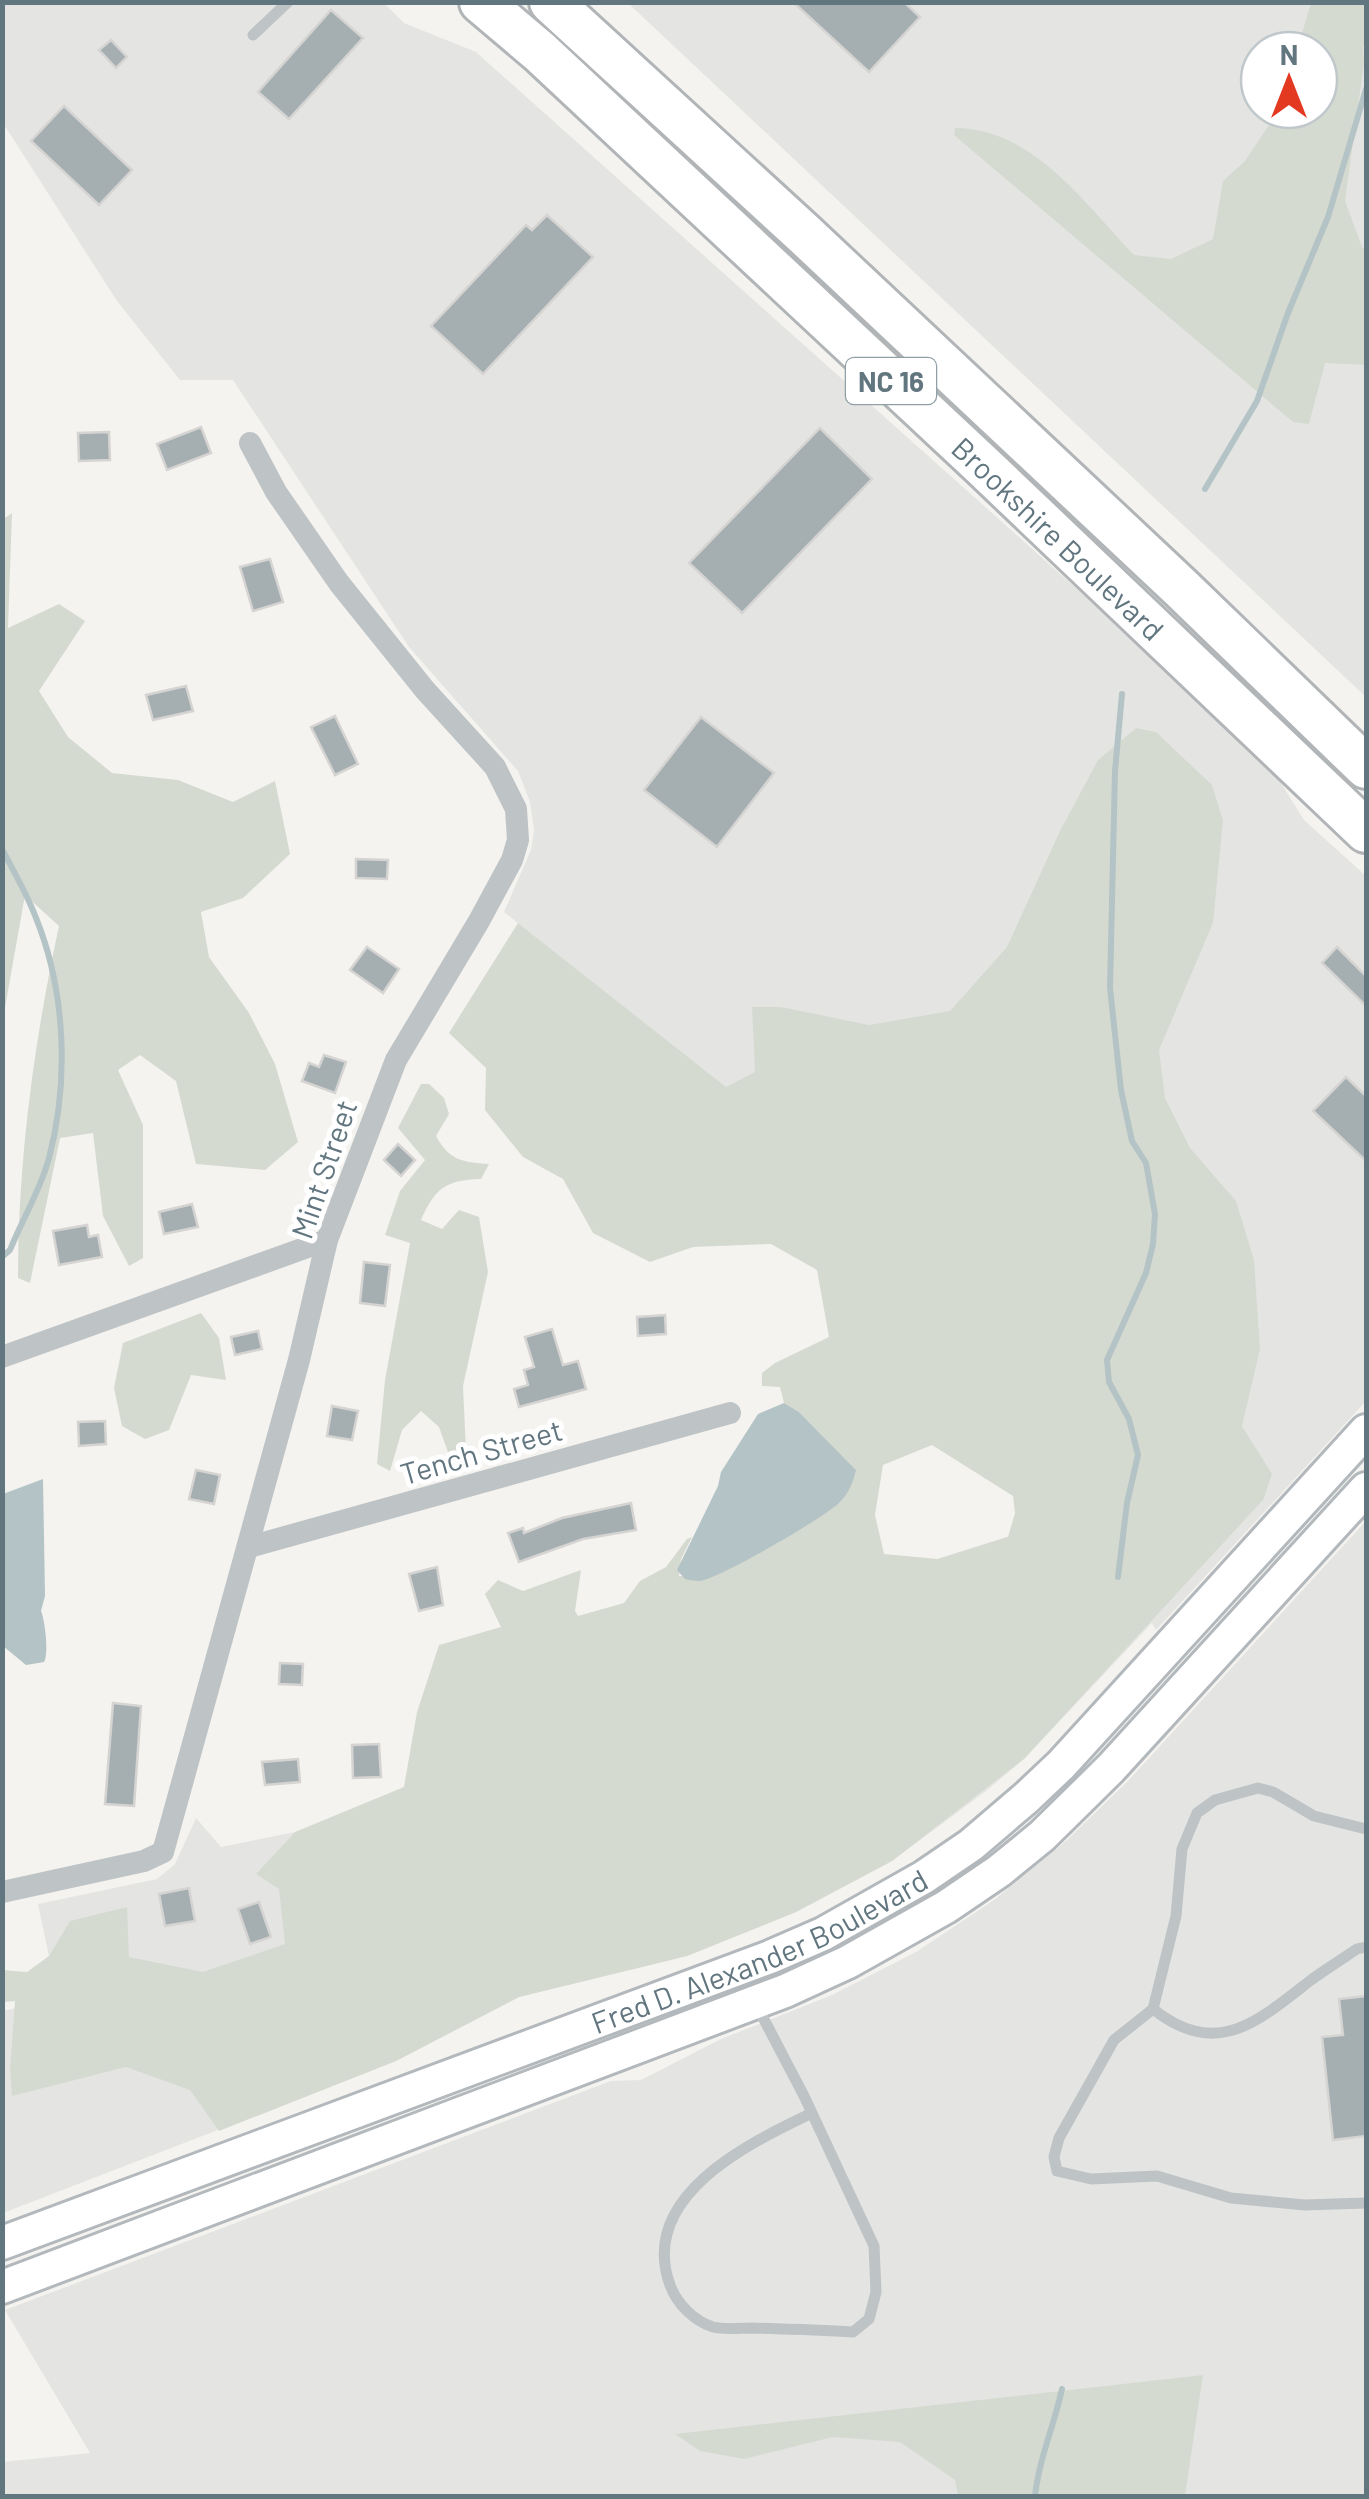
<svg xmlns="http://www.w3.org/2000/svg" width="1369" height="2499" font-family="Barlow,sans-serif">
<rect width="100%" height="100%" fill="#f4f3ef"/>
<g fill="#e4e5e3" fill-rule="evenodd">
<polygon points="3,3 384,3 404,23 476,52 1264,756 1304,820 1366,876 1366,1401 1156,1630 1152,1623 1024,1759 986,1791 892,1861 796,1912 687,1956 519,1997 396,2061 3,2213 3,2011 58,1999 38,1904 157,1879 175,1864 196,1818 221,1847 583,1774 577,1673 1104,1506 935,1253 504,912 531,850 534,830 530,802 518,771 409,647 233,380 180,380 117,301 3,123"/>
<path d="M628,3H1366V697ZM1259,50H1319V110H1259Z"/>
<polygon points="1366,1521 1366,2496 3,2496 3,2462 90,2453 5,2310 611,2081 641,2080 721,2039 832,1995 916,1952 994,1900 1066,1841 1128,1781"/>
</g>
<g fill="#d5dad0" fill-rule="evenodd">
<path d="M1311,3H1366V46H1363L1364,63L1345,201L1362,247L1366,251V365L1325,363L1309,424L1293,422L954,135L955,128C1033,128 1085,204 1134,255L1171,259L1213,239L1223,181L1245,161L1279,110H1319V50H1297Z"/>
<path d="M12,513L8,628L59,604L85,621L39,691L68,737L112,773L178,780L233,802L275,781L290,854L243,898L201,912L209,957L249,1013L275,1064L298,1142L265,1170L196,1164L176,1081L140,1055L118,1070L143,1125V1258L129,1266L103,1216L93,1133L60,1138L30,1283L18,1278C18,1159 34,1042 59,926L25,895L3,1019L2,520Z"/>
<path d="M1136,728L1156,732L1212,785L1223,821L1213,923L1159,1050L1165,1098L1190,1148L1236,1201L1254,1260L1260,1349L1242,1426L1272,1474L1263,1500L1024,1759L892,1861L796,1912L687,1956L519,1997L396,2061L219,2131L190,2090L126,2067L12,2096L10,2070L15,2001L3,2002L2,1970L27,1972L49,1956L70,1921L127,1907L129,1957L203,1972L285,1944L279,1889L256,1874L295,1832L404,1787L417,1712L439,1645L501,1627L485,1594L498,1580L523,1591L581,1570L575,1611L578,1616L624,1603L640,1581L666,1567L687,1539L692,1537L681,1559L679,1576H714L780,1541L838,1503L855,1469L799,1412L784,1403L780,1387L762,1386V1373L775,1363L829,1337L817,1270L771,1244L693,1247L650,1262L593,1233L563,1179L523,1157L485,1110L486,1068L449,1033L518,923L726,1087L755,1072L752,1007H781L869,1025L950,1011L1007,947L1060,831L1098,760ZM932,1445L1013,1496L1015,1513L1008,1537L938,1559L884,1554L875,1515L883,1465Z"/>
<path d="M421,1084H429L444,1098L449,1114L436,1136C450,1161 462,1162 489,1164L481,1179C446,1180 435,1188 421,1220L442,1229L459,1210L479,1217L488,1272L463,1386L466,1451L449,1455L439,1427L421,1411L402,1430L390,1471L377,1464L385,1380L410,1243L385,1235L400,1191L425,1160L398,1128Z"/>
<polygon points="201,1313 219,1338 226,1380 191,1375 169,1430 145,1439 122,1426 114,1388 123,1343"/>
<polygon points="1203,2375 1185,2496 958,2496 955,2480 900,2442 833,2437 744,2459 700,2451 675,2434"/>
</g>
<g fill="#b4c3c5">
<path d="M784,1403L799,1412L856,1470C853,1483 848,1495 838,1504C820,1520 722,1577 700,1581C698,1581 687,1580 685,1579L677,1570L718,1486L721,1472L758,1414Z"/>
<path d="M43,1479L45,1596L41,1611C45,1620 49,1654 44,1662L26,1665L3,1646V1494Z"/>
</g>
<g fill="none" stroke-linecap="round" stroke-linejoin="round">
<g stroke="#b4c3c5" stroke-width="6">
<polyline points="1205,489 1257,401 1288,313 1328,217 1366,89"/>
<path d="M2,849C14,872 27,894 36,918C66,992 69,1082 49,1158C41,1189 22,1220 10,1250L2,1257"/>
<polyline points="1118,1577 1127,1503 1138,1455 1129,1419 1109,1382 1107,1360 1146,1273 1153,1244 1155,1214 1146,1163 1132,1141 1121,1090 1110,988 1115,771 1122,694"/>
<path d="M1035,2496C1039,2459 1054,2426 1062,2389"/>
</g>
</g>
<g fill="#a5afb2" stroke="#d5d4d2" stroke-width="2.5">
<polygon points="793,2 904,2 920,17 869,72"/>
<polygon points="331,10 363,38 289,119 258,92"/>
<polygon points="111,40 127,57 116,68 99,50"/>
<polygon points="64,106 132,170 99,205 31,141"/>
<polygon points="547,215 593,257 483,374 431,326 526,225 532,230"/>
<polygon points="201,427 211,453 167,470 157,444"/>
<polygon points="820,428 872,479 742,613 689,563"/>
<polygon points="109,432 110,460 79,461 78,433"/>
<polygon points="270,559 283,602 253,611 240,567"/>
<polygon points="186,686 193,711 153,720 146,695"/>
<polygon points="335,716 358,764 335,775 311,727"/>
<polygon points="701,717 774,773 717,847 644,790"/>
<polygon points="356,859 388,860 387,879 356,878"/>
<polygon points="367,947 399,969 383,993 350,970"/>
<polygon points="1337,947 1366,976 1366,1006 1322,963"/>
<polygon points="324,1055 346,1062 335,1093 302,1081 309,1063 319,1067"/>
<polygon points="1346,1077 1366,1096 1366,1161 1313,1111"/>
<polygon points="398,1144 415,1160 401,1176 384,1160"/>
<polygon points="192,1204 198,1227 164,1234 159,1212"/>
<polygon points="87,1225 89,1237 98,1235 102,1257 59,1265 53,1231"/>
<polygon points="364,1262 390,1265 385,1306 360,1303"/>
<polygon points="665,1315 666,1334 638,1336 637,1317"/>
<polygon points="552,1329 563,1365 578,1361 586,1389 519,1407 514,1389 528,1385 524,1370 534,1367 525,1337"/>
<polygon points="258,1331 262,1349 235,1355 231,1337"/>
<polygon points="332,1406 358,1411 352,1440 327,1436"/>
<polygon points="105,1421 106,1444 79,1446 78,1422"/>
<polygon points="196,1470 220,1475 214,1504 189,1499"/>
<polygon points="631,1503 636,1530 583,1539 519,1562 508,1533 523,1528 524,1533 562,1518"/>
<polygon points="437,1567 443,1605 419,1611 409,1574"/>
<polygon points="280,1663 303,1664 302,1685 279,1684"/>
<polygon points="113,1703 141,1706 134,1806 105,1804"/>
<polygon points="379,1744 381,1777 353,1778 352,1745"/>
<polygon points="298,1759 300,1782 265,1785 262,1762"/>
<polygon points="189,1888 195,1921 165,1926 159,1894"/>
<polygon points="259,1902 271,1937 250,1944 238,1909"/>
<polygon points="1366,1996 1366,2136 1333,2140 1322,2037 1343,2035 1339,1999"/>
</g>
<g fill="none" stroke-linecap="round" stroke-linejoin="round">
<g stroke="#b2b8bc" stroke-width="38">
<g id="secondary">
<path id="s1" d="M2,2243L770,1957L823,1934L924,1877L971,1845L1026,1798L1061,1765L1366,1431"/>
<polyline points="2,2287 785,1991 848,1962 946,1907 999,1871 1042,1836 1111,1768 1366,1489"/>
</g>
</g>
<g stroke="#b1b5b7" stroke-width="48">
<g id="highway">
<path id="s2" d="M481,2L540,52L983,466L1366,831"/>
<polyline points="551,2 803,233 1181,588 1366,767"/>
</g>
</g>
<g stroke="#bec3c5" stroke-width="11">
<polyline points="253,35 288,2"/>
<polyline points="1366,1829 1314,1816 1273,1792 1258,1788 1215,1800 1197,1813 1182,1849 1176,1916 1153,2009 1114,2040 1059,2138 1054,2157 1057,2171 1091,2179 1157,2176 1231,2198 1305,2205 1366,2203"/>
<path d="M757,2006L804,2096L874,2246L876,2292L869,2319L853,2332C819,2330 786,2329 752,2328C740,2328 725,2330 713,2327C694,2321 677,2304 670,2285C638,2197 747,2144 812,2113"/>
<path d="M1153,2009C1217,2060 1258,2021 1311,1980C1326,1969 1342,1959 1357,1949L1366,1947"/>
</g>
<g stroke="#bec3c5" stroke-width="22">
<polyline points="2,1357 327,1240"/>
<polyline points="249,1547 730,1413"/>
<polyline points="2,1892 144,1861 163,1852 299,1360 327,1240 396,1060 479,921 512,860 518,840 516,809 495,767 425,690 339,583 276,492 250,443"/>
</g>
<use href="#secondary" stroke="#fff" stroke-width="32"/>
<use href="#highway" stroke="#fff" stroke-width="42"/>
</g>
<g text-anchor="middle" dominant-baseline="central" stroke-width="10" stroke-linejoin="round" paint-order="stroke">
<rect fill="#fff" stroke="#919fa6" stroke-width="2.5" x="846" y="358" width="90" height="46" rx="8"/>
<g font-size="28" font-weight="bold" fill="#627680">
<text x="891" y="381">NC 16</text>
</g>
<g font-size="30" fill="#627680" stroke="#fff">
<text stroke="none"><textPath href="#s2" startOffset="788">Brookshire Boulevard</textPath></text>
<text transform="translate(323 1169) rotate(-71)">Mint Street</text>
<text transform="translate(481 1451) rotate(-16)">Tench Street</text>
<text stroke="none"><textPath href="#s1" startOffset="812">Fred D. Alexander Boulevard</textPath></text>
</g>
</g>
<rect width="1369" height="2499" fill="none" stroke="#627680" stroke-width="10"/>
<g transform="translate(1289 80)"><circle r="48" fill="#ffffff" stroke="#c0c8cc" stroke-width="2.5"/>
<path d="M0-8L18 38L0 25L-18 38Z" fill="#e23920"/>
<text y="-15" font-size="28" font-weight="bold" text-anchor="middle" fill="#627680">N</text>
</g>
</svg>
